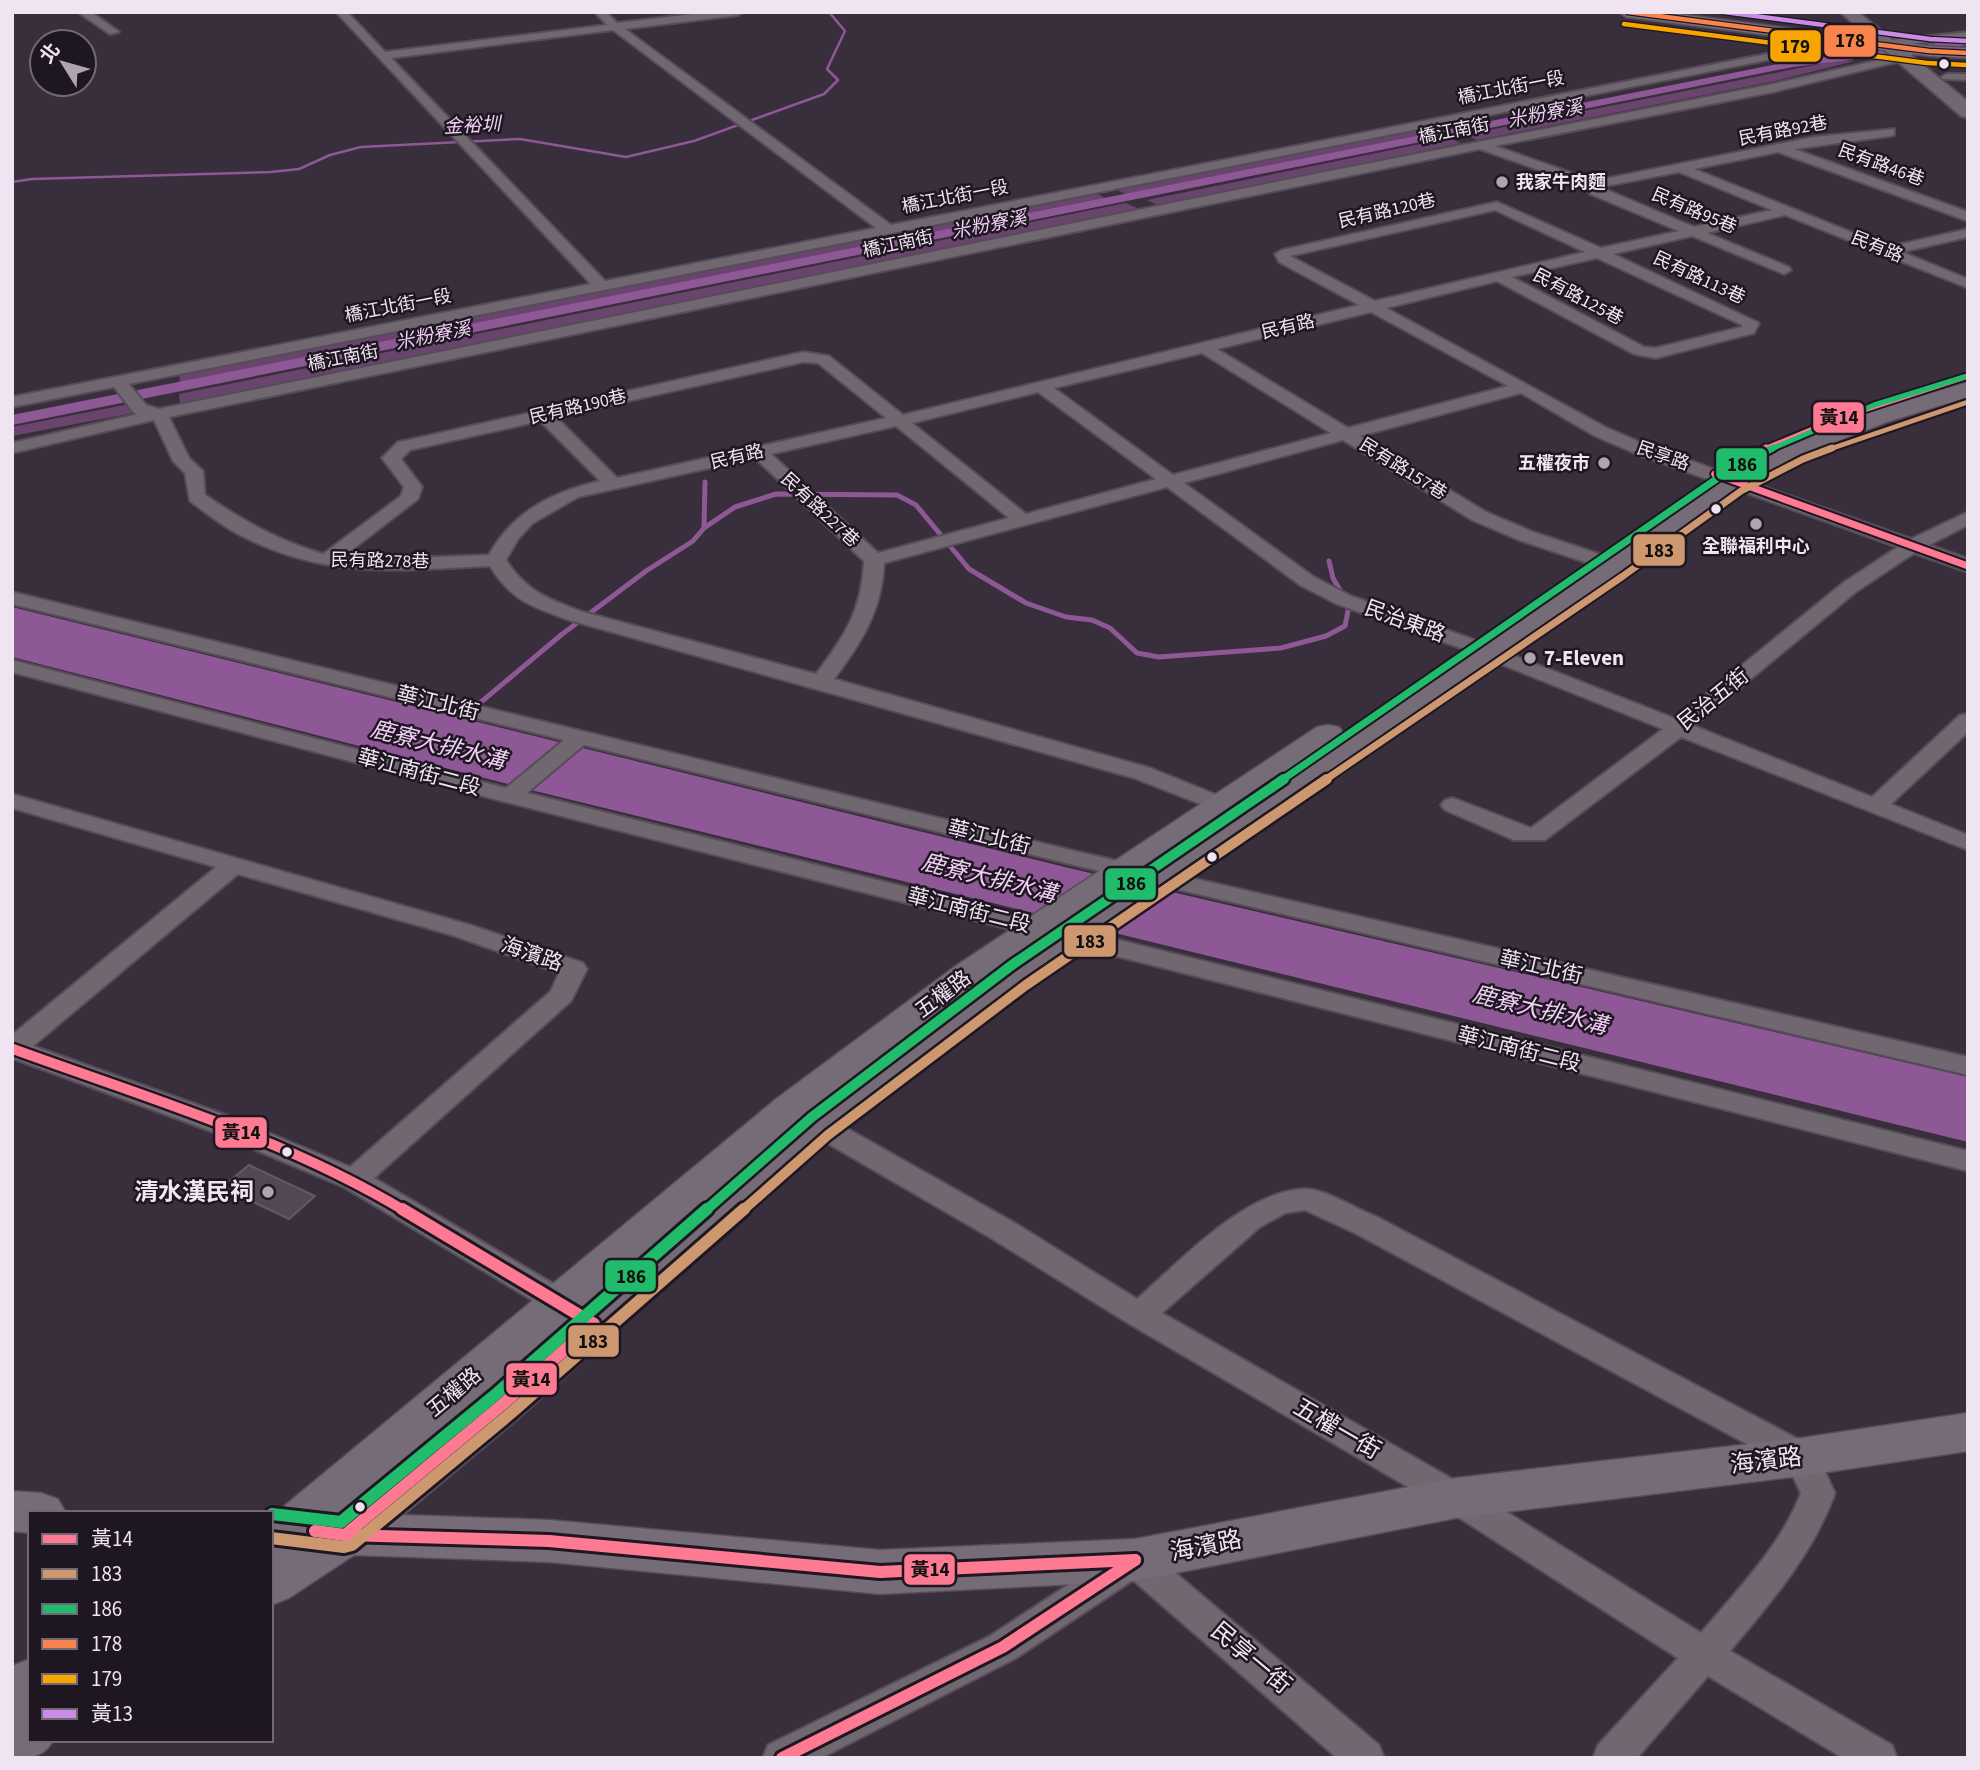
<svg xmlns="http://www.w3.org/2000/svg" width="1980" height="1770" font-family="'Source Sans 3','Noto Sans TC',sans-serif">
<rect width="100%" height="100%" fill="#392e3b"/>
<g fill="#69456e">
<polygon points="1840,60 1855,61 1775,81 1477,140 1464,135"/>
<polygon points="1425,129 1436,132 1126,194 1117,190"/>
<polygon points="1450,138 1461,143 1159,206 1147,200"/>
<polygon points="1098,194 1105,198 180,382 179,373"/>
<polygon points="1126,203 1139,209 180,404 179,394"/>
<polygon points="140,402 144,411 12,436 12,427"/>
</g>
<polygon fill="#8e5796" points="12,607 1073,869 1968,1077 1968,1142 531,790 12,657"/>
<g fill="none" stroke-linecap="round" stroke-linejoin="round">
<g stroke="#8e5796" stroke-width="2.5">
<polyline points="1959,67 1968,66"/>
<polyline points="12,182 32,179 271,172 299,169 330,155 361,147 520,139 626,157 694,141 824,94 838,80 827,69 845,31 829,12"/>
</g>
<g stroke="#8e5796" stroke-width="5">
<polyline points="704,528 705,482"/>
<polyline points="456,723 561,635 646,571 693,541 704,528 735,507 776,494 897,495 916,505 969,569 1026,603 1066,617 1092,620 1110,628 1137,653 1159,657 1281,648 1326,636 1345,626 1349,606 1333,578 1329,561"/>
</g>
<polygon fill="#8e5796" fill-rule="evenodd" points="1968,39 1968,45 1793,67 12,425 12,415 1793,61"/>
</g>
<polygon fill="#514852" stroke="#635964" stroke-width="2" points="249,1165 315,1196 289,1219 222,1187"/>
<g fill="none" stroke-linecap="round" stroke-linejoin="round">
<g stroke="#564c58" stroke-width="4">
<g id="street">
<polygon points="78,12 91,12 119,32 110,34"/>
<path d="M336,12H347L385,52L607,25L595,12H606L617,23L710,12H743L738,15L625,29L891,225L1782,51L1968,32V38L1782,57L129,384L146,405L159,409L1315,174L1773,84L1897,56L1908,48H1916V52L1905,60L1773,92L1495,146L1594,181L1814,137L1894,129V135L1890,136L1794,149L1968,212V221L1778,152L1694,169L1888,247L1968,229V237L1902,252L1968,279V288L1785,215L1707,233L1789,267L1791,270L1784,274L1692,236L1613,254L1759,323L1754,333L1656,358L1634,354L1497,281L1386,308L1607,428L1649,446L1911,539L1968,512V525L1929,545L1968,559V572L1914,553L1857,591L1694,726L1872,797L1960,715L1968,714V732L1891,804L1968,835V850L1681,737L1545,840H1514L1445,810L1441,805L1445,800L1453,798L1531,828L1663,729L1458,647L1337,604L1300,585L1167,487L884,563C882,610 862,642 834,679L1150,768L1244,806L1248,811L1244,816L1236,818L1134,778L569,620C531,606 512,601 490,566C396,570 326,580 238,534C221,525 205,512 190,501L185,473L173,461L154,420L12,453V443L138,414L134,413L114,387L12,407V397L591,284ZM613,30L876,228L605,281L391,58ZM1480,149L1587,187L1590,194L1679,231L1601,248L1497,202L1282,250L1275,254L1279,262L1359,305L903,415L829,356L803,352L404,441L398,442L382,458L404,487L401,496L323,554C277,540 245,522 205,495L203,471L189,458L169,417ZM1679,172L1772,210L1694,227L1600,187ZM1495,210L1585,252L1375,301L1290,256ZM1597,258L1742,325V327L1656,348L1644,347L1512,277ZM1371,312L1508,386L1348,428L1217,349ZM1202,353L1331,433L1173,475L1054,388ZM803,362L818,363L886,418L617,478L556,417ZM1038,392L1156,479L1026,514L912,423ZM1521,393L1595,436L1637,454L1898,547L1843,583L1676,719L1472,639L1351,596L1314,577L1184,483L1343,440L1472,520L1519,540L1609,570H1623L1626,566L1623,562L1533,532L1486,512L1360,436ZM540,421L600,481C553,492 513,511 489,555L384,559L344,556L418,499L422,487L401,459L410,450ZM896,426L1009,518L878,553L771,454ZM755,458L864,561C862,610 845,636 816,674L583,612C548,599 527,592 506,560L518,539L533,523L578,497Z"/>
<polygon points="1947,74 1968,74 1968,80 1943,79 1941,77"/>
<polygon points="12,592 1070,850 1968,1057 1968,1075 1070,864 584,745 527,793 1968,1151 1968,1171 502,801 12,672 12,660 506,788 564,740 12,604"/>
<path d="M12,794L470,925L583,963L587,969L571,1001L374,1178L581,1300L586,1308L581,1316L570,1320L559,1316L344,1187L208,1130L12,1058V1035L216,867L12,808ZM238,874L452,935L559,973L551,991L350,1167L228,1116L33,1046Z"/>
<path d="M806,1108L816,1111L1013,1222L1137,1299C1181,1261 1246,1189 1307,1189C1324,1189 1359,1210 1377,1217L1813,1447L1835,1493C1813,1554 1771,1602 1730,1651L1892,1745L1897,1758H1843L1708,1676L1637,1758H1593L1598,1745L1678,1658L1444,1508L1128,1323L991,1238L796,1125L792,1118L796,1111ZM1305,1210L1355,1233L1788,1466L1801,1493C1781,1546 1737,1590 1701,1633L1468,1488L1162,1313L1260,1227L1285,1213Z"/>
<polygon points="1135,1545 1147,1549 1379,1745 1384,1758 1337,1758 1133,1580 1016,1658 821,1758 763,1758 768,1745 990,1636 1123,1549"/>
</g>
</g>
<g stroke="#564c58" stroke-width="3">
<g id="secondary">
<polygon points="1619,12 1663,12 1929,46 1968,48 1968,58 1929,56 1626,17"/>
<path d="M1968,382V397L1887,422L1807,453L1744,486L1626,572L1085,945L950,1045L834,1136L520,1417L403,1515L549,1520L880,1550L1135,1539L1456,1478L1801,1438L1968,1413V1451L1801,1476L1456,1518L1135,1581L880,1594L549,1562L354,1555L289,1598L271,1605V1517L776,1099L957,965L1317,727L1328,725L1339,727L1344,734L1340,740L1606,560L1726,476L1789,443L1869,412ZM1047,938L933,1020L983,981Z"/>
<polygon points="12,1491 41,1493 58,1499 66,1513 30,1513 30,1533 12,1531"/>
<path d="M30,1659V1740H53C45,1757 29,1758 12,1758V1666Z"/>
</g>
</g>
<g stroke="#564c58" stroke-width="4">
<polygon id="primary" points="1840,12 1858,12 1960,95 1968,102 1968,118 1961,116"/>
</g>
<use href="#street" fill="#706771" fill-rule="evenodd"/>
<use href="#secondary" fill="#756c77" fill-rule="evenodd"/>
<use href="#primary" fill="#716773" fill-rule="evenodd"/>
<g stroke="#1e1620" stroke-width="9">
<polyline id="bus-1-far3" points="1762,450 1839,418 1968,376"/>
</g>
<g stroke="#1e1620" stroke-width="11">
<g id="bus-1-far2">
<polyline points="1715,474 1766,448"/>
<polyline points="1715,474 1968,566"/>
</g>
</g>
<g stroke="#1e1620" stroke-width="15">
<path id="bus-1-far1" d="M13,1049C145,1097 284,1138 405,1211"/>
</g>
<g stroke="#1e1620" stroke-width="18">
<g id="bus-1">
<polyline points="315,1531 345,1535 549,1541 880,1572 1135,1560"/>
<polyline points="345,1535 503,1404 594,1324 402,1209"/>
<polyline points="782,1758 1003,1647 1135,1560"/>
</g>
</g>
<g stroke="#1e1620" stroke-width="9">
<polyline id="bus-2-far3" points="1827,450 1968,402"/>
</g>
<g stroke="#1e1620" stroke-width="11">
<polyline id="bus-2-far2" points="1325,780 1623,576 1741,491 1803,459 1832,448"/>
</g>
<g stroke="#1e1620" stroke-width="15">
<polyline id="bus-2-far1" points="742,1211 828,1135 1026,985 1327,779"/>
</g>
<g stroke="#1e1620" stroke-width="18">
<polyline id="bus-2" points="271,1538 344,1547 352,1545 511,1413 744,1209"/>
</g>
<g stroke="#1e1620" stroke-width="9">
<polyline id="bus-3-far3" points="1769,450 1874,405 1964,377"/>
</g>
<g stroke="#1e1620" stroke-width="11">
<polyline id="bus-3-far2" points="1282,780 1728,471 1773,448"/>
</g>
<g stroke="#1e1620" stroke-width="15">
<polyline id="bus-3-far1" points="705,1211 812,1117 1012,965 1284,779"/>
</g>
<g stroke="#1e1620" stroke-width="18">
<polyline id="bus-3" points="272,1514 341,1522 495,1395 707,1209"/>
</g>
<g stroke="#1e1620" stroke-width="7">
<polyline id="bus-4" points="1628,12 1929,51 1968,53"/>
</g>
<g stroke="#1e1620" stroke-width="7">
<polyline id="bus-5" points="1624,24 1927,63 1967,65"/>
</g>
<g stroke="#1e1620" stroke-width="7">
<polyline id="bus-6" points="1724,12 1930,39 1968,41"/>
</g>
<use href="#bus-1-far3" stroke="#fe7a93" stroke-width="5"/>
<use href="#bus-1-far2" stroke="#fe7a93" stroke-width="7"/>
<use href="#bus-1-far1" stroke="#fe7a93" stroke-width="10"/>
<use href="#bus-1" stroke="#fe7a93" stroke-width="12"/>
<use href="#bus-2-far3" stroke="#cd976f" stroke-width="5"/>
<use href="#bus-2-far2" stroke="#cd976f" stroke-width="7"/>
<use href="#bus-2-far1" stroke="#cd976f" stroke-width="10"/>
<use href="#bus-2" stroke="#cd976f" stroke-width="12"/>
<use href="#bus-3-far3" stroke="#20bc6c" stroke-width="5"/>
<use href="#bus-3-far2" stroke="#20bc6c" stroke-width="7"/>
<use href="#bus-3-far1" stroke="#20bc6c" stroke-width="10"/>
<use href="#bus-3" stroke="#20bc6c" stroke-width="12"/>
<use href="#bus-4" stroke="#f8844c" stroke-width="4.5"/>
<use href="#bus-5" stroke="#f7a600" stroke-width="4.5"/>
<use href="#bus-6" stroke="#ca8be6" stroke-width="4.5"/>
</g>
<g fill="#f0e3f2" stroke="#1e1620" stroke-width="2.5">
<circle cx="1944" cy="64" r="6"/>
<circle cx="1716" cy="509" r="6"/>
<circle cx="1212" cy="857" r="6"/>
<circle cx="287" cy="1152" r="6"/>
<circle cx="360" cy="1507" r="6"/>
</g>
<g fill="#b0a4b2" stroke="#1e1620" stroke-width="2.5">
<circle cx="1502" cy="182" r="7"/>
<circle cx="1604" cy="463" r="7"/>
<circle cx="1756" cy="524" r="7"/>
<circle cx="1530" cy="658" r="7"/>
<circle cx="268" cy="1192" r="7"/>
</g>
<g text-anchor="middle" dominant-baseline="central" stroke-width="5" stroke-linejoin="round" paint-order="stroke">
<g font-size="18" fill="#f0e3f2" stroke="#1e1620">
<text transform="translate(1511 88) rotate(-11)">橋江北街一段</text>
<text transform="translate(1454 131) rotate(-11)">橋江南街</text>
<text transform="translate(1783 131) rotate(-11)">民有路92巷</text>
<text transform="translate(1881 165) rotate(20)">民有路46巷</text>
<text transform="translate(955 197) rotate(-11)">橋江北街一段</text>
<text transform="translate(1387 211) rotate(-13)">民有路120巷</text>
<text transform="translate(1694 211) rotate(23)">民有路95巷</text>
<text transform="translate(898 244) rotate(-12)">橋江南街</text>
<text transform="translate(1877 247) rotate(22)">民有路</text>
<text transform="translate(1699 278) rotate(25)">民有路113巷</text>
<text transform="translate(1578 297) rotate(28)">民有路125巷</text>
<text transform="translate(398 306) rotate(-11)">橋江北街一段</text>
<text transform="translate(1288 327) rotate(-13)">民有路</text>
<text transform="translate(343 358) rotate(-11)">橋江南街</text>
<text transform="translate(578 407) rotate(-13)">民有路190巷</text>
<text transform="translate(1663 456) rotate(19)">民享路</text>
<text transform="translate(737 457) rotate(-13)">民有路</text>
<text transform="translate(1403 469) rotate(32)">民有路157巷</text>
<text transform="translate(820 510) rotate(43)">民有路227巷</text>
<text transform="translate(380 561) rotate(1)">民有路278巷</text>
</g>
<g font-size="18" font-weight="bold" fill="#f0e3f2" stroke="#1e1620" text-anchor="start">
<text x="1516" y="182">我家牛肉麵</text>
<text x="1590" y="463" text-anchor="end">五權夜市</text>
<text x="1756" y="546" text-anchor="middle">全聯福利中心</text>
</g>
<g font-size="19" font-style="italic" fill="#f0d0f5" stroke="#1e1620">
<text transform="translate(1545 114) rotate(-11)">米粉寮溪</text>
<text transform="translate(472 126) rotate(-3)">金裕圳</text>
<text transform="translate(989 225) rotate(-11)">米粉寮溪</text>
<text transform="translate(433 336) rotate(-11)">米粉寮溪</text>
</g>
<g font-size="21" fill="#f0e3f2" stroke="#1e1620">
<text transform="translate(1405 621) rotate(20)">民治東路</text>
<text transform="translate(1713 699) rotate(-39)">民治五街</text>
<text transform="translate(438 703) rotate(14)">華江北街</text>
<text transform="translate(419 772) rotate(15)">華江南街二段</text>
<text transform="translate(989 837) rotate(14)">華江北街</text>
<text transform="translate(969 910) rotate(14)">華江南街二段</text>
<text transform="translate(532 954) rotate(19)">海濱路</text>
<text transform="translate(1541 967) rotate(13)">華江北街</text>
<text transform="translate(943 994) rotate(-37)">五權路</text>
<text transform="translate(1519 1049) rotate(14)">華江南街二段</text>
<text transform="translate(454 1392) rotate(-40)">五權路</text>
</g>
<g font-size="21" font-weight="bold" fill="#f0e3f2" stroke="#1e1620" text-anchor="start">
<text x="1544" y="658">7-Eleven</text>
</g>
<g font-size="23" font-style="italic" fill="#f0d0f5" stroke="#1e1620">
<text transform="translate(438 745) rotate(14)">鹿寮大排水溝</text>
<text transform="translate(989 878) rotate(14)">鹿寮大排水溝</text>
<text transform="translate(1540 1010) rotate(14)">鹿寮大排水溝</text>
</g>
<g font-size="24" font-weight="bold" fill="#f0e3f2" stroke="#1e1620" text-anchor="end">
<text x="254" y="1192">清水漢民祠</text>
</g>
<g font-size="24" fill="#f0e3f2" stroke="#1e1620">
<text transform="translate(1337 1429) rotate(30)">五權一街</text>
<text transform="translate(1766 1461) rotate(-7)">海濱路</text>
<text transform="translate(1206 1546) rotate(-11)">海濱路</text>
<text transform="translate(1251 1658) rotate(40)">民享一街</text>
</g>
</g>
<g stroke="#1e1620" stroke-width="2.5">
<rect x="1823" y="24" width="54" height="34" rx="7" fill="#f8844c"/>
<rect x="1769" y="29" width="53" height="34" rx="7" fill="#f7a600"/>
<rect x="1812" y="401" width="53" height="33" rx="7" fill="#fe7a93"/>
<rect x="1715" y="447" width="53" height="34" rx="7" fill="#20bc6c"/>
<rect x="1632" y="533" width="54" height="34" rx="7" fill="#cd976f"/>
<rect x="1104" y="867" width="53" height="34" rx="7" fill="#20bc6c"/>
<rect x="1063" y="924" width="54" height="34" rx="7" fill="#cd976f"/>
<rect x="214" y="1116" width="54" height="33" rx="7" fill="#fe7a93"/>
<rect x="604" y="1259" width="53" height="34" rx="7" fill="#20bc6c"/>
<rect x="567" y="1324" width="53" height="34" rx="7" fill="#cd976f"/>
<rect x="505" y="1362" width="53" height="34" rx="7" fill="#fe7a93"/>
<rect x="903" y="1553" width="53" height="33" rx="7" fill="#fe7a93"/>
</g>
<g font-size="19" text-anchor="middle" font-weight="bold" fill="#111">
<text x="1850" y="47">178</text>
<text x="1795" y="53">179</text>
<text x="1839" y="424">黃14</text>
<text x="1742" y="471">186</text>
<text x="1659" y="557">183</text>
<text x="1131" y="890">186</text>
<text x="1090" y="948">183</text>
<text x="241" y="1139">黃14</text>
<text x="631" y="1283">186</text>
<text x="593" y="1348">183</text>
<text x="531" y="1386">黃14</text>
<text x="930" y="1576">黃14</text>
</g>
<rect width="1980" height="1770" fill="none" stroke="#f0e3f2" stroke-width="28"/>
<rect x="28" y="1511" width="245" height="231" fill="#1e1620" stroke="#726874" stroke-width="2"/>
<rect x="42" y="1534" width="35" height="10" fill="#fe7a93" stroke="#726874" stroke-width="2"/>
<text x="91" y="1546" font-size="21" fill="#f0e3f2">黃14</text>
<rect x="42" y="1569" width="35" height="10" fill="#cd976f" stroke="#726874" stroke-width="2"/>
<text x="91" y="1581" font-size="21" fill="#f0e3f2">183</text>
<rect x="42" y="1604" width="35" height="10" fill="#20bc6c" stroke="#726874" stroke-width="2"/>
<text x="91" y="1616" font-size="21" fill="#f0e3f2">186</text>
<rect x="42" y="1639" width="35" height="10" fill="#f8844c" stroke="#726874" stroke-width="2"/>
<text x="91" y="1651" font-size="21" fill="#f0e3f2">178</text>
<rect x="42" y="1674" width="35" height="10" fill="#f7a600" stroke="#726874" stroke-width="2"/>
<text x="91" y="1686" font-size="21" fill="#f0e3f2">179</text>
<rect x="42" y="1709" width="35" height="10" fill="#ca8be6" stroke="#726874" stroke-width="2"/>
<text x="91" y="1721" font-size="21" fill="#f0e3f2">黃13</text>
<g transform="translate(63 63) rotate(307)"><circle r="33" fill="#1e1620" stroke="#726874" stroke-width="2"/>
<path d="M0-5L12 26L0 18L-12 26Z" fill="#b0a4b2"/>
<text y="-10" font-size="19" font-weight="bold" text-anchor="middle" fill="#f0e3f2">北</text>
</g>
</svg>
